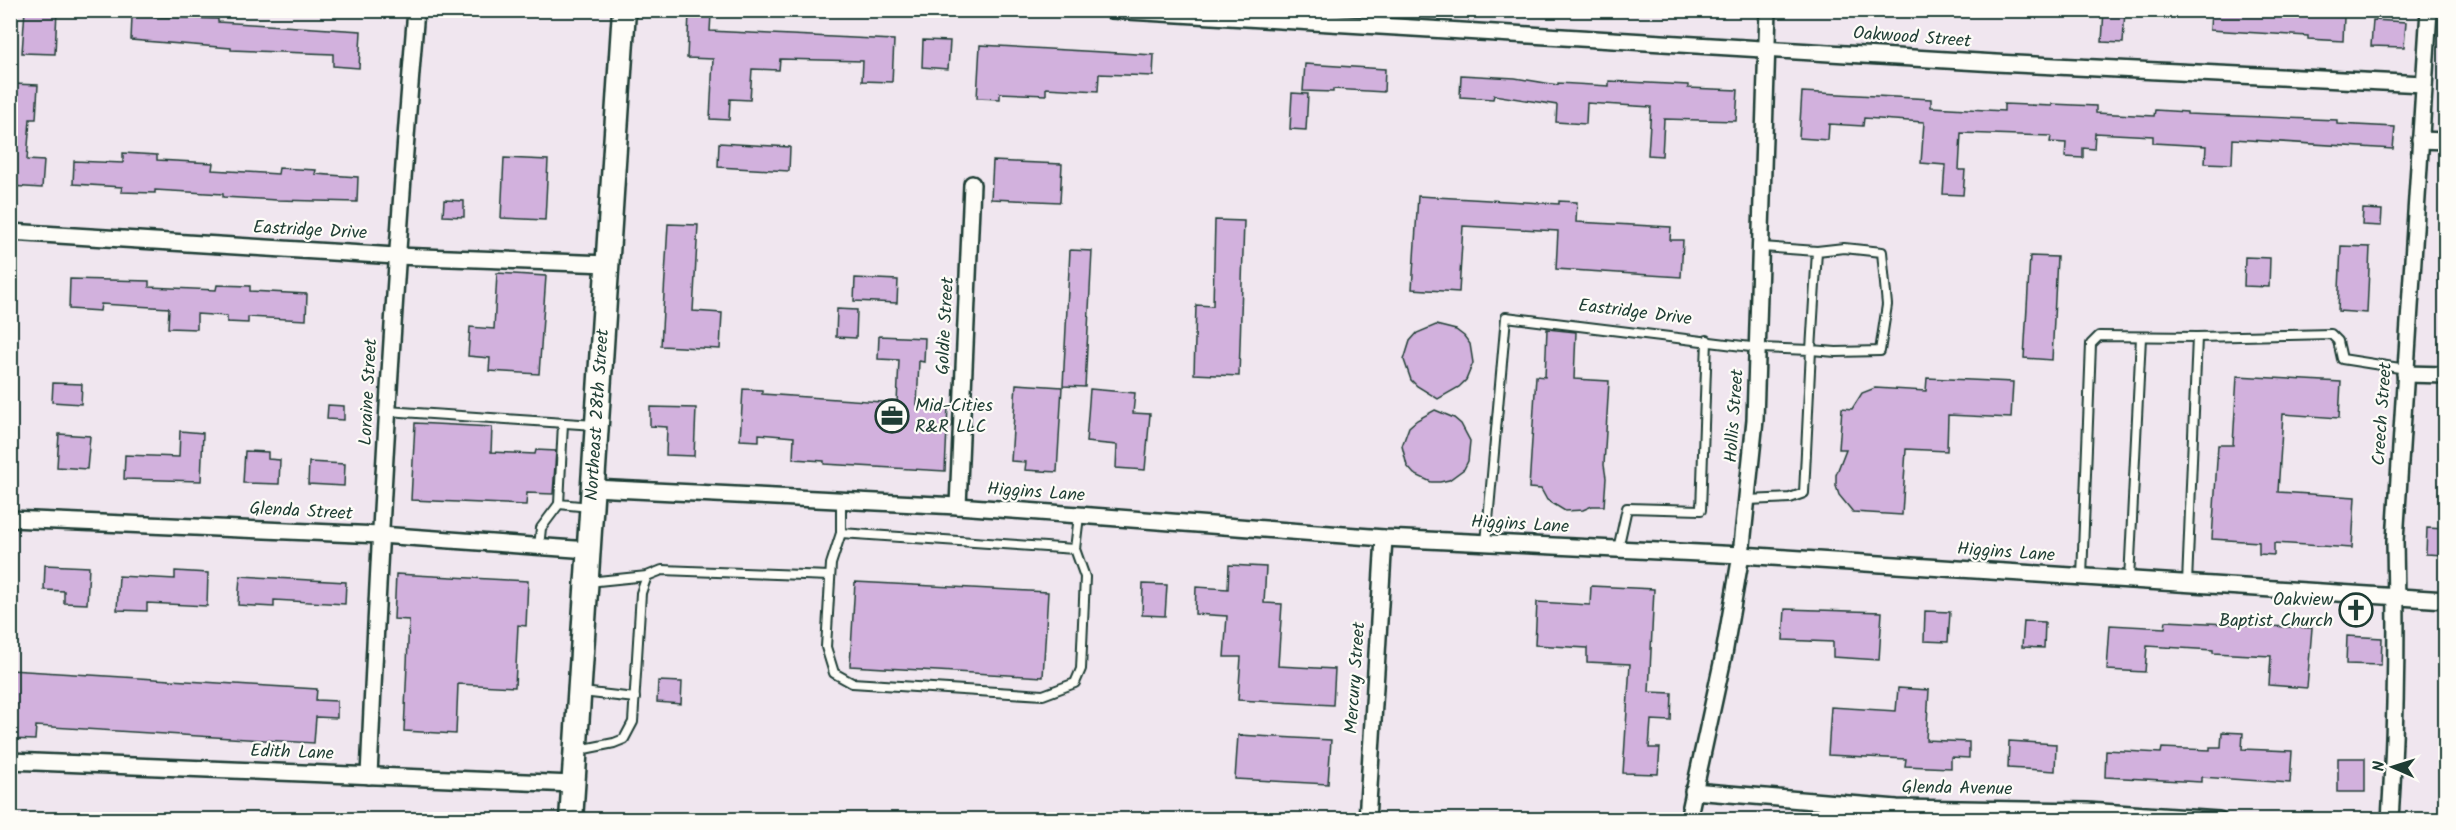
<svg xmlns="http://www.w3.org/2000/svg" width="2456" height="830" font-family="Kalam,sans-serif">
<rect width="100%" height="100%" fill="#f0e6ef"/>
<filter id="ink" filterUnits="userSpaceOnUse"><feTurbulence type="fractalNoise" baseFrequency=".0167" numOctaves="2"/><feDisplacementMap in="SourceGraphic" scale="12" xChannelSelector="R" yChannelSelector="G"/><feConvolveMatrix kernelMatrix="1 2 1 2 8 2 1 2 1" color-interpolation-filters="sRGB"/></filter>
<g filter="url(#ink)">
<g fill="#d2b1dd" stroke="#1f3d34" stroke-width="1.5">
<polygon points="25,10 57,10 55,54 22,53"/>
<polygon points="2104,10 2125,10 2123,43 2102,42"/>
<polygon points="2211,10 2296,10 2295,14 2344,17 2343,41 2308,39 2308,36 2210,30"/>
<polygon points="689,13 711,14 710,31 894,40 892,82 862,81 863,61 780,59 779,70 752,69 750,100 730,99 729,120 710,119 713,59 687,58"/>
<polygon points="132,16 218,19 218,22 361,31 359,68 333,66 333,54 231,50 231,48 131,40"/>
<polygon points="2373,20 2406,22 2404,47 2371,46"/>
<polygon points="923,40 950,41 948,69 922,67"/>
<polygon points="980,45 1154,55 1153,76 1099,74 1098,91 1046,88 1046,95 1000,93 1000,99 977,98"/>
<polygon points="1305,64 1385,69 1384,92 1333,89 1333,92 1303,91"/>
<polygon points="1461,75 1515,78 1558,85 1558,83 1609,86 1609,81 1688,85 1688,88 1738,90 1736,121 1664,119 1662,156 1648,155 1651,107 1587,103 1586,124 1556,122 1557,105 1494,95 1493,99 1460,97"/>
<polygon points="13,84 38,85 36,119 30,119 27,160 44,161 42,188 10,186 17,118 11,118"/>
<polygon points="1802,92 1931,99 1931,107 2004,111 2004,104 2052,106 2052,104 2096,106 2096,113 2154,116 2155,110 2187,112 2187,114 2337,120 2337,124 2395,127 2393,149 2233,139 2232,164 2205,163 2206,146 2153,143 2153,136 2095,133 2094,149 2083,148 2083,158 2065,157 2066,143 2050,142 2051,136 1961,133 1959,170 1965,170 1963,195 1943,194 1945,165 1921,163 1924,122 1864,118 1863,126 1829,124 1828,140 1799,138"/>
<polygon points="1292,93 1308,94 1306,130 1290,129"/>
<polygon points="719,143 790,147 789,171 718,167"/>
<polygon points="123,153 157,155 157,160 213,163 212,170 278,174 279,168 316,170 315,174 358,177 357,202 277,200 223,197 223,194 155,190 155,193 121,192 122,187 73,184 74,161 123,163"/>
<polygon points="504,158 548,160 545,220 501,218"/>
<polygon points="993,161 1062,164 1060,202 991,199"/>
<polygon points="1418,196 1559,204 1559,201 1577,202 1576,222 1671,227 1670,240 1683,240 1681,277 1556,269 1558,231 1463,226 1459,292 1412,289"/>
<polygon points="444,200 464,201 464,217 443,216"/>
<polygon points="2363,209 2382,210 2381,226 2362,225"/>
<polygon points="1215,220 1244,221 1239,376 1194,374 1196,305 1213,306"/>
<polygon points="668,224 698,225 693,311 722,313 720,349 661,346"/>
<polygon points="2341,246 2370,247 2367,313 2338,311"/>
<polygon points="1070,250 1092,251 1085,387 1063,386"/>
<polygon points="2030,256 2057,257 2052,360 2024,358"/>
<polygon points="2245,257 2270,258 2269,287 2244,286"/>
<polygon points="497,273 546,276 539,374 489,371 490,358 468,356 470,327 494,329"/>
<polygon points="855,278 898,280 897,303 854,301"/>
<polygon points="70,279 149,281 149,287 216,290 217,285 250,286 250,291 307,294 306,320 248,317 248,323 227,322 227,316 197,314 197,329 168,328 169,308 101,304 100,311 69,309"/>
<polygon points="837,309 857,310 856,338 836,337"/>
<polygon points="1436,325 1456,330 1464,336 1470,344 1473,363 1466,380 1459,387 1438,399 1417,386 1411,380 1404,360 1410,341 1417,333"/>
<polygon points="1547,329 1576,332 1574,379 1609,381 1604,465 1606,478 1604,506 1592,506 1583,510 1565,511 1547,500 1541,489 1529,488 1536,376 1545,377"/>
<polygon points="879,336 925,338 924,362 919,361 917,405 948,406 945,471 824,464 824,461 793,459 794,437 759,434 759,441 740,440 743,389 762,390 762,394 897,403 899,360 878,359"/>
<polygon points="2237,376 2341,382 2339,418 2283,414 2278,492 2355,497 2352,548 2274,543 2274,555 2259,554 2259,542 2212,539 2218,445 2233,445"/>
<polygon points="1927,378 2013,382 2011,418 1948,415 1947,451 1906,449 1902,515 1853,512 1839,495 1836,486 1836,475 1846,449 1839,449 1842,408 1852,409 1862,393 1875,388 1926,391"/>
<polygon points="53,383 82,384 81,404 52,402"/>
<polygon points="1016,384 1062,387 1057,472 1025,470 1026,462 1011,461"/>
<polygon points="1090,389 1135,393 1133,413 1150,414 1145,470 1116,468 1117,445 1086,442"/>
<polygon points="328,405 344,406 344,420 327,419"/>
<polygon points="650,407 696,408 694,456 666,455 667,427 650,426"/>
<polygon points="1435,410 1454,418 1461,424 1470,441 1468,461 1464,469 1449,480 1440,482 1431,482 1414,474 1407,466 1402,446 1409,427 1417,420"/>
<polygon points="415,423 492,427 491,452 535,454 536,450 556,451 553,494 527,493 526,505 411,500"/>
<polygon points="180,431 203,433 201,481 124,479 125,455 179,457"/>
<polygon points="59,434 90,436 87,469 57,467"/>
<polygon points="245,451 268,452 268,459 280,460 279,484 243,483"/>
<polygon points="309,462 345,464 344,486 308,484"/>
<polygon points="2427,528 2445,529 2445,555 2426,554"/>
<polygon points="45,565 89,567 87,604 64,603 64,591 44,590"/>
<polygon points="1229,565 1266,567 1264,603 1282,604 1278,666 1335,669 1333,705 1238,700 1241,657 1224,657 1227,616 1195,614 1196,587 1228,589"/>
<polygon points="175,571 208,573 207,606 147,603 147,611 117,610 119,576 175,579"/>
<polygon points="396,574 528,581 526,626 518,625 515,687 458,684 456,734 404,731 409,620 394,619"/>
<polygon points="240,576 346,582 345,604 274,600 274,607 238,605"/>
<polygon points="855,582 1048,592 1043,677 850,666"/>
<polygon points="1143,584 1167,585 1165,616 1142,615"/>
<polygon points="1591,586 1654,589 1649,692 1672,693 1671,721 1651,720 1649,748 1660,748 1658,774 1623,773 1630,664 1587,662 1587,648 1535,645 1537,602 1590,605"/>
<polygon points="1785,609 1882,612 1879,660 1833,657 1833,642 1783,640"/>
<polygon points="1925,611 1950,612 1948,642 1924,641"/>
<polygon points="2024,621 2045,622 2044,648 2022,647"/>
<polygon points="2166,621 2312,628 2307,688 2269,685 2271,656 2213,653 2213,650 2147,646 2145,672 2107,670 2110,625 2165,628"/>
<polygon points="2347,636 2382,638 2381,665 2346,664"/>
<polygon points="10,670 317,689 316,700 337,701 337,718 316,717 314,743 36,726 35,740 10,739"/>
<polygon points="658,681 682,682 681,704 657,702"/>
<polygon points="1898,688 1929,690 1926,740 1969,742 1969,758 1951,757 1951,768 1905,766 1906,759 1828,755 1831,707 1896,711"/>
<polygon points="2222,732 2243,733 2242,749 2292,751 2290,783 2201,777 2201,782 2105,777 2106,750 2161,753 2162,748 2210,750 2210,747 2221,747"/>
<polygon points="1238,735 1331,740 1328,784 1235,779"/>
<polygon points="2009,741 2056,744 2055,771 2008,768"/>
<rect x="2338" y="758" width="27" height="34"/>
</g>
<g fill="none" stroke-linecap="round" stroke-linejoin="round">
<g stroke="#1f3d34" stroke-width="12">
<g id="lane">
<polyline points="1762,247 1817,251 1811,350 1836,352 1880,351 1887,305 1882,252 1844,248 1817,251"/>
<polyline points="2197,337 2331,334 2338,341 2342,359 2406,369"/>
<polyline points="387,411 595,425"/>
<polyline points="563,423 559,504 590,507"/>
<polyline points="841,501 841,533 831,564 826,647 834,673 852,683 1043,695 1075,683 1081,669 1085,577 1075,549 1079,516"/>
<polyline points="841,533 1075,549"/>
<polyline points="1486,543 1506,317 1759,348 1811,350 1804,493 1790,498 1747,500"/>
<polyline points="539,547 541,528 559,504"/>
<polyline points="1618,549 1627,508 1701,510 1707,340"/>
<polyline points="2082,577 2091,344 2099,336 2197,337 2187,584"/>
<polyline points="2129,580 2141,337"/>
<polyline points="588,582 647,576"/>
<polyline points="582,692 635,698"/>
<polyline points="579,750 614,743 624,739 633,722 641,593 647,576 662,570 830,576"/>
</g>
</g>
<g stroke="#1f3d34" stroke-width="20">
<g id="street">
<polyline points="1111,10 1996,63 2424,84"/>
<polyline points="2420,140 2446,141"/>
<polyline points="10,232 396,256 608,264"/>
<polyline points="2405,374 2446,375"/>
<polyline points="593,488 958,506 1384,538 1741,555 2446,600"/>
<polyline points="958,506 972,184"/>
<polyline points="10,519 380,535 589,550"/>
<polyline points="10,761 573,784"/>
<path d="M369,776C380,520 395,265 416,10"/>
<polyline points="1693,791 1897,808 2087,811 2219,820"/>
<polyline points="1367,820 1384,538"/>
<polyline points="1688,820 1724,654 1741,555 1755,420 1768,10"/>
<path d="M2390,820C2396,727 2397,633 2395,541L2429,10"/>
</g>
</g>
<g stroke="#1f3d34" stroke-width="27">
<g id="primary">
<path id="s1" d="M571,820L624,10"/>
</g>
</g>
<use href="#lane" stroke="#fdfcf7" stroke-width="8"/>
<use href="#street" stroke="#fdfcf7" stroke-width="15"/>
<use href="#primary" stroke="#fdfcf7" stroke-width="22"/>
</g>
</g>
<defs>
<g id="office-ring" transform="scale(1.725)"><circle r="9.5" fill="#fdfcf7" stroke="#1f3d34" stroke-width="1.5"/><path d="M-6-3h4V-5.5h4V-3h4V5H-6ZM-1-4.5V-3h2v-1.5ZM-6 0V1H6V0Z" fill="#1f3d34"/></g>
<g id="church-ring" transform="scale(1.725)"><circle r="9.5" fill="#fdfcf7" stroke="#1f3d34" stroke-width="1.5"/><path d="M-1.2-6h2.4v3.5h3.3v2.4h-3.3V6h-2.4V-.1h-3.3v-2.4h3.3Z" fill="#1f3d34"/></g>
</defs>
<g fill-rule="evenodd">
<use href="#office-ring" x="892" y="416"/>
<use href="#church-ring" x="2356" y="610"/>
</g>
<g text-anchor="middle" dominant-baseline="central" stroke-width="4.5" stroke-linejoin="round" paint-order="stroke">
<g font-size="18" fill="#1f3d34" stroke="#fdfcf7">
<text transform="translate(1912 38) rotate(4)">Oakwood Street</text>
<text transform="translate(310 231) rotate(3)">Eastridge Drive</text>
<text transform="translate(1635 313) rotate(7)">Eastridge Drive</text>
<text transform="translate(946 326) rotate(-87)">Goldie Street</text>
<text transform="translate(369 392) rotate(-87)">Loraine Street</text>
<text transform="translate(2383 414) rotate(-86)">Creech Street</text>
<text stroke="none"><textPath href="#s1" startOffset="406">Northeast 28th Street</textPath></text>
<text transform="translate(1735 416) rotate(-86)">Hollis Street</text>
<text transform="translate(1036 493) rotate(4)">Higgins Lane</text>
<text transform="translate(301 512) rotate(3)">Glenda Street</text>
<text transform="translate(1520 525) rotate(3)">Higgins Lane</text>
<text transform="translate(2006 553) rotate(4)">Higgins Lane</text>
<text transform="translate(1356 678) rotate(-86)">Mercury Street</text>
<text transform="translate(292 753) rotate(2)">Edith Lane</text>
<text transform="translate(1957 789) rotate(1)">Glenda Avenue</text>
</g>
<g font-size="18" fill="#1f3d34" stroke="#fdfcf7" text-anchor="start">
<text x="915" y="406">Mid-Cities<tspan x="915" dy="21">R&amp;R LLC</tspan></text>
<text x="2333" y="600" text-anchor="end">Oakview<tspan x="2333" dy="21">Baptist Church</tspan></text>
</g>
</g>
<rect width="2456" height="830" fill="none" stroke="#fdfcf7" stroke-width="36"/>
<rect x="18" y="18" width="2420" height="794" fill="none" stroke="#1f3d34" stroke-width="2" filter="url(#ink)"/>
<g transform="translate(2393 767) rotate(273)" stroke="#fdfcf7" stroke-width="4.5" paint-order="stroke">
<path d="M0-4.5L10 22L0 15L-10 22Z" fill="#1f3d34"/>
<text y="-9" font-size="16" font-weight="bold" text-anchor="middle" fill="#1f3d34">N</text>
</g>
</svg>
